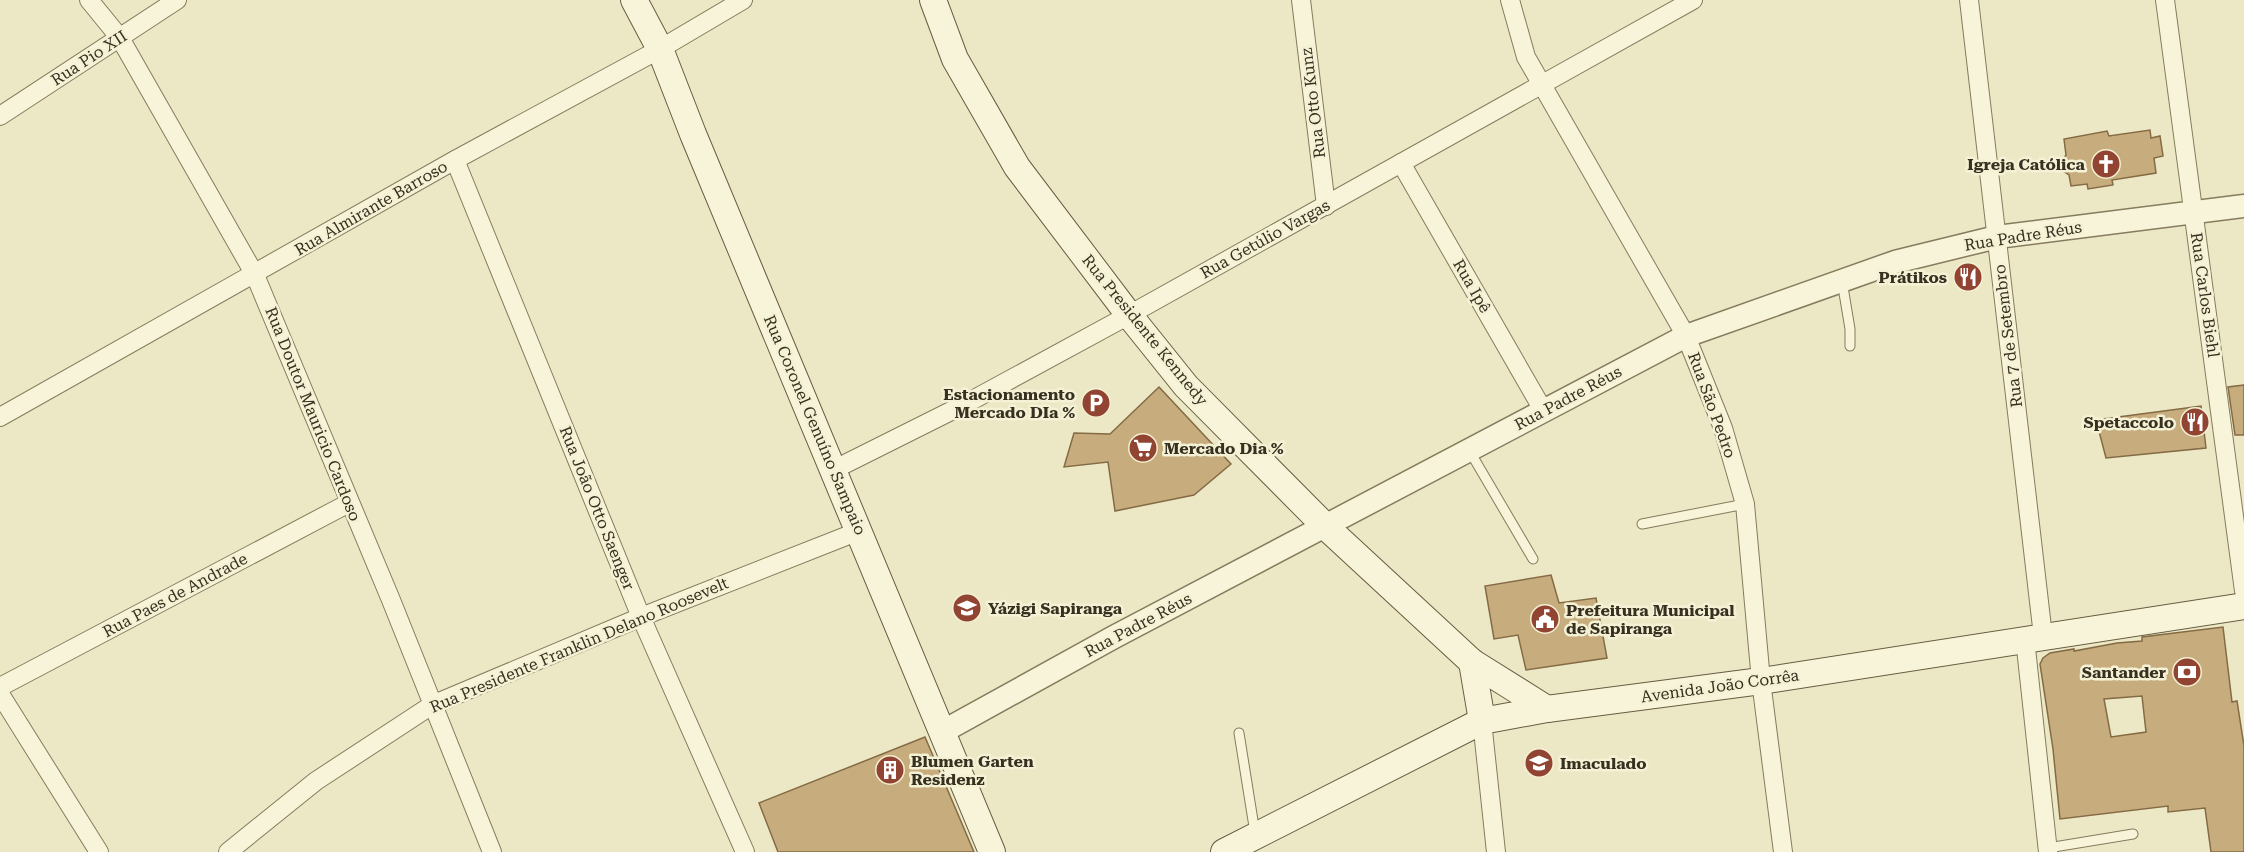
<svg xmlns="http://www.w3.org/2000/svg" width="2244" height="852" font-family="'Roboto Serif',serif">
<rect width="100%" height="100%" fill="#ece8c6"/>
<g fill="#c7ac7e" stroke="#846b44" stroke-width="1.5" fill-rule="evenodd">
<polygon points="2150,130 2151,138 2160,136 2163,156 2154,158 2156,173 2112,180 2113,185 2088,189 2087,184 2071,186 2069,175 2063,171 2062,161 2066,155 2064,139 2107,131 2109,136"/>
<polygon points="2244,385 2244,435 2235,435 2228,387"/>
<polygon points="1159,387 1231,464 1194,495 1115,511 1108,462 1064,467 1074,433 1110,434"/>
<polygon points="2201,406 2206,448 2106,458 2096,420"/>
<polygon points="1551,575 1559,603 1596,598 1607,658 1526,670 1518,635 1494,639 1485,586"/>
<path d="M2223,627L2232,702L2237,701L2244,746V852H2211L2205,808L2168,812V806L2060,819L2053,749L2040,664L2043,658L2050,653L2074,649V651L2117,643L2142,641V637ZM2142,696L2146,732L2111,737L2104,699Z"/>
<polygon points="925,737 974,852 778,852 759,803"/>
</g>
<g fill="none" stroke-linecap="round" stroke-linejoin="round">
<g stroke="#867b5d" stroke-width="11">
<g id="service">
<polyline points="1842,281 1850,329 1850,346"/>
<polyline points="1469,450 1533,559"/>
<polyline points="1642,524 1745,504"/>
<polyline points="1239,733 1255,833"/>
<polyline points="2048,848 2133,834"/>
</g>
</g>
<g stroke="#867b5d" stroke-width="20">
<g id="minor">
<polyline points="89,0 120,38 255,275 391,600 492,852"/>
<polyline points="1301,0 1326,206"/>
<polyline points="1510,0 1526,57 1686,336 1723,428 1745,504 1761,681 1783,852"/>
<polyline points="1969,0 2043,636"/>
<polyline points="2165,0 2244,591"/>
<polyline points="0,116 177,0"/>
<polyline points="455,160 641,617 745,852"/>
<polyline points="1401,163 1543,410"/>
<polyline points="0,417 455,160 660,49 743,0"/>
<polyline points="833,470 967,403 1129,315 1693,0"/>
<polyline points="2025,639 2048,852"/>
<polyline points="0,687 349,503"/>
<polyline points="0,694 99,852"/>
<polyline points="1482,721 1496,852"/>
<polyline points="228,852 316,781 432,705 641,617 859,531"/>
</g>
</g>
<g stroke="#867b5d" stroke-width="25">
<polyline id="tertiary" points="942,732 1114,637 1686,336 1895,262 1997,237 2244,206"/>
</g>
<g stroke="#685c40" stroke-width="28">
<g id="secondary">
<polyline points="634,0 660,49 693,134 992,852"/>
<polyline points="933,0 955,59 1017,167 1129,315 1186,386 1326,527 1472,662 1547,709"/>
<polyline points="1472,662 1482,721"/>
<polyline points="1224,852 1482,721 1547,709 1761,681 2244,606"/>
</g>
</g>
<use href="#service" stroke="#f7f4d9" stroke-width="9"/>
<use href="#minor" stroke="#f7f4d9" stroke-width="18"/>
<use href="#tertiary" stroke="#f7f4d9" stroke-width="22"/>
<use href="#secondary" stroke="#f7f4d9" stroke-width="26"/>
</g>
<defs>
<g id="church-disc" transform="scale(1.5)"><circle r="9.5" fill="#914431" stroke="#f4f1d5"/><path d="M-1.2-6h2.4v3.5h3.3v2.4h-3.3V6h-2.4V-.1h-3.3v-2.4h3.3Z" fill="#fff"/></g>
<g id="restaurant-disc" transform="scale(1.5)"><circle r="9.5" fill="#914431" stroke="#f4f1d5"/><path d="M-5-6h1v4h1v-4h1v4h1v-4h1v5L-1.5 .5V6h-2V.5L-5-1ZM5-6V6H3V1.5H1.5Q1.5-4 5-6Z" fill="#fff"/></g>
<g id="parking-disc" transform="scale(1.5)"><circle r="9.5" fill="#914431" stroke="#f4f1d5"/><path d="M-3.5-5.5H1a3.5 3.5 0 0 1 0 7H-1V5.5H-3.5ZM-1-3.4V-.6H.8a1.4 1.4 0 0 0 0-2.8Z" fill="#fff"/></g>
<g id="supermarket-disc" transform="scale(1.5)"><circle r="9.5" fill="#914431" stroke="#f4f1d5"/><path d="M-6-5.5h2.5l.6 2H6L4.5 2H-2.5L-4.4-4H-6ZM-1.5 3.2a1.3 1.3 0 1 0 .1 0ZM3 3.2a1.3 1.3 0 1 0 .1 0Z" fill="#fff"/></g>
<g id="school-disc" transform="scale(1.5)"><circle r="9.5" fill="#914431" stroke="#f4f1d5"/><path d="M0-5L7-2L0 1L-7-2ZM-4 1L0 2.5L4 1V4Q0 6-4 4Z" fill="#fff"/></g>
<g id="civic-disc" transform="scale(1.5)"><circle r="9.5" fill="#914431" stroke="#f4f1d5"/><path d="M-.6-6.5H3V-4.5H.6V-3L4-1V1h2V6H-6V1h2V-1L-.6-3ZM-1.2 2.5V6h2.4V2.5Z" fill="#fff"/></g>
<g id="bank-disc" transform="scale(1.5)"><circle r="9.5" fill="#914431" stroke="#f4f1d5"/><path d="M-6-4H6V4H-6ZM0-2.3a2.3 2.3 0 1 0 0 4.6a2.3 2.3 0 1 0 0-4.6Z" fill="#fff"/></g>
<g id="building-disc" transform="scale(1.5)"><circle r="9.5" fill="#914431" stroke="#f4f1d5"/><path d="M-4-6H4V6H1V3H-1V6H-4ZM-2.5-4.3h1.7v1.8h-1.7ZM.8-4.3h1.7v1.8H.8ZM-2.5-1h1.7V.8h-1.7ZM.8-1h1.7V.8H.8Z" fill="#fff"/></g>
</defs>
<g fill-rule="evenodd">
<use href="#church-disc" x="2106" y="164"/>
<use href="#restaurant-disc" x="1968" y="277"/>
<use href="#parking-disc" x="1096" y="403"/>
<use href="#restaurant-disc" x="2195" y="422"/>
<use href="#supermarket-disc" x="1143" y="448"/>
<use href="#school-disc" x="967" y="608"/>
<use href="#civic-disc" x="1545" y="619"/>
<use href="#bank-disc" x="2187" y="672"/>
<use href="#school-disc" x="1539" y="763"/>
<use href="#building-disc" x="890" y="770"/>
</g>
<g text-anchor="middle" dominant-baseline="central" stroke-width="5" stroke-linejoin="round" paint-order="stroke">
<g font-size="16" fill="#373020" stroke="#f4f1d5">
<text transform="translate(89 58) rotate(-33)">Rua Pio XII</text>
<text transform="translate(1313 103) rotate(-97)">Rua Otto Kunz</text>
<text transform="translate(371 208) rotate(-30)">Rua Almirante Barroso</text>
<text transform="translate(2023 236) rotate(-9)">Rua Padre Réus</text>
<text transform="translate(1265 239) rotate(-29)">Rua Getúlio Vargas</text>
<text transform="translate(1472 286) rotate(60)">Rua Ipê</text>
<text transform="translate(2205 295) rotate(82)">Rua Carlos Biehl</text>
<text transform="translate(1145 330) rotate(51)">Rua Presidente Kennedy</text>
<text transform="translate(2008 336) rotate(-97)">Rua 7 de Setembro</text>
<text transform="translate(1568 398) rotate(-28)">Rua Padre Réus</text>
<text transform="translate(1712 405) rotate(70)">Rua São Pedro</text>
<text transform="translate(313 414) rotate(68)">Rua Doutor Mauricio Cardoso</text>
<text transform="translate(815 425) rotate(67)">Rua Coronel Genuíno Sampaio</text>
<text transform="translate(597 508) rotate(68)">Rua João Otto Saenger</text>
<text transform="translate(175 595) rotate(-28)">Rua Paes de Andrade</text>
<text transform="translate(1138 625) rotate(-28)">Rua Padre Réus</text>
<text transform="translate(579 645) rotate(-23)">Rua Presidente Franklin Delano Roosevelt</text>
<text transform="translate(1720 686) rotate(-8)">Avenida João Corrêa</text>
</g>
<g font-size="16" font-weight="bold" fill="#373020" stroke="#f4f1d5" text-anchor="end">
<text x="2085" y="164">Igreja Católica</text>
<text x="1947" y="277">Prátikos</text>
<text x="1075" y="394">Estacionamento<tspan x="1075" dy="18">Mercado DIa %</tspan></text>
<text x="2174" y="422">Spetaccolo</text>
<text x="1164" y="448" text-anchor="start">Mercado Dia %</text>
<text x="988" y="608" text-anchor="start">Yázigi Sapiranga</text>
<text x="1566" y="610" text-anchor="start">Prefeitura Municipal<tspan x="1566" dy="18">de Sapiranga</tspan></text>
<text x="2166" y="672">Santander</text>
<text x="911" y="761" text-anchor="start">Blumen Garten<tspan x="911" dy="18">Residenz</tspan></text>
<text x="1560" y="763" text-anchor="start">Imaculado</text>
</g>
</g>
</svg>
